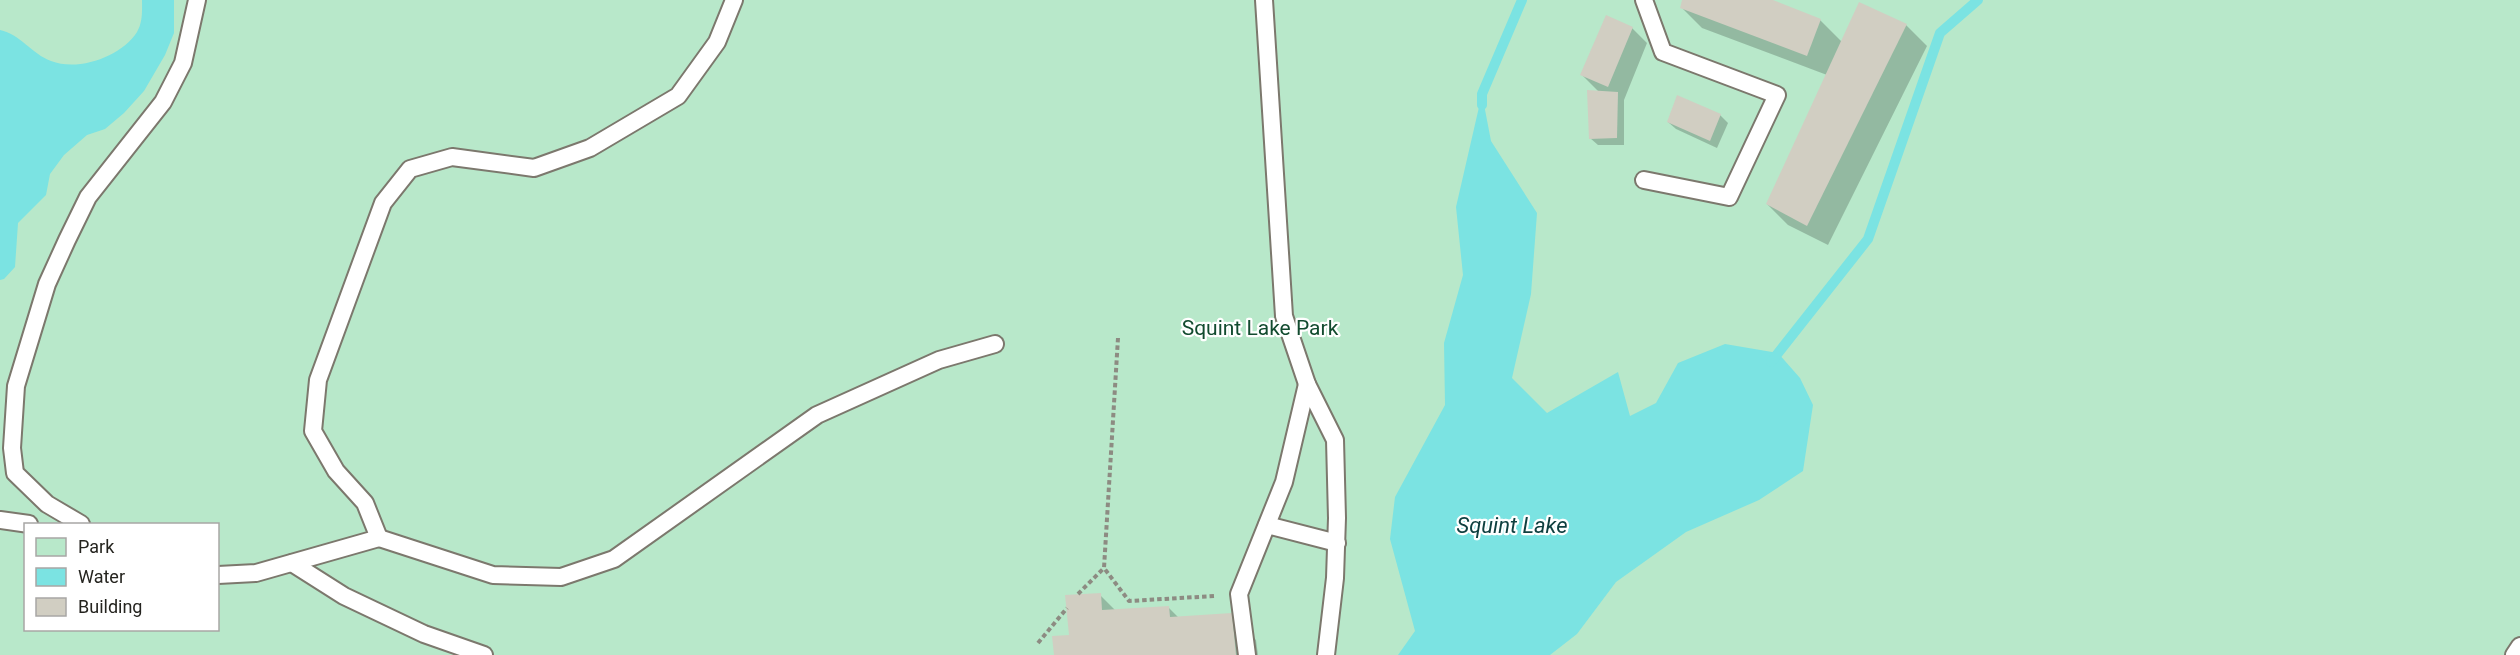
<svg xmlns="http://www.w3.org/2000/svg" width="2520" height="655" font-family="Roboto,sans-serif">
<rect width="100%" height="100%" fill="#f8f5e8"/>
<path fill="#b8e8ca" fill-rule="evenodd" d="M0,0H2520V655H0ZM26,524H218V630H26Z"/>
<g fill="#7be3e2">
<path d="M142,0H174V33L165,55L144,91L124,113L105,129L87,135L64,155L50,174L46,195L18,223L15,267L4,279L0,280V30C20,34 32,54 51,61C79,72 122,56 137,32C143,22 142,10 142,0Z"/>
<polygon points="1482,94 1491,141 1537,213 1531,294 1512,378 1547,413 1618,372 1630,416 1656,403 1678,363 1725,344 1778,353 1800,378 1813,405 1803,471 1759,500 1686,532 1616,582 1577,634 1550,655 1398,655 1415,631 1390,539 1395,497 1445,405 1444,343 1463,275 1456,207"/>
</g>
<g fill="#0003">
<polygon points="1684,0 1770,0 1820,20 1842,42 1906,25 1927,46 1828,245 1788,225 1767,204 1827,75 1702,28 1682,8"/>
<polygon points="1632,28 1647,43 1624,100 1624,145 1598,145 1590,138 1599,92 1582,75"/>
<polygon points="1720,115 1728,123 1717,148 1676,129 1668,122"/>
<polygon points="1100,595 1116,611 1168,607 1179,618 1232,615 1256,640 1258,655 1056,655"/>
</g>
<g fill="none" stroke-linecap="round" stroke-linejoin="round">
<g stroke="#7be3e2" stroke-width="10">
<polyline points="1482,105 1482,94 1522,0"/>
<polyline points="1771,362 1868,239 1940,33 1978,0"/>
</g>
</g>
<g fill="#d1cec2">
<polygon points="1682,0 1773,0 1821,19 1807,56 1680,8"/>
<polygon points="1859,2 1907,24 1807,226 1766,204"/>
<polygon points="1606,15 1633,27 1608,87 1580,75"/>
<polygon points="1587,90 1618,92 1617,138 1589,139"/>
<polygon points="1677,95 1721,114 1710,141 1667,122"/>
<polygon points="1101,593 1102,610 1169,606 1170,617 1232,613 1236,655 1054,655 1052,636 1069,635 1065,595"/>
</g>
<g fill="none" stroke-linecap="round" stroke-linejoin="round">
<g stroke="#7c786d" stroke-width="20">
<g id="lane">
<polyline points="1264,0 1284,316 1307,384 1335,440 1337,518 1335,578 1326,655"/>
<polyline points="1644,0 1663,52 1777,95 1729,197 1644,180"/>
<polyline points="0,520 29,524"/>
<polyline points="81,524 47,504 15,473 12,448 16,386 47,284 67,240 88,197 163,102 183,63 197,0"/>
<polyline points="1267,525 1337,543"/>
<polyline points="379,538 493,575 561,577 614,559 817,415 939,360 995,344"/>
<polyline points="292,563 344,596 424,634 484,655"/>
<polyline points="218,575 256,573 379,538 365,503 336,471 313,431 318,380 383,203 410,169 452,157 534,168 590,148 678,96 717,42 734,0"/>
<polyline points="1247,655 1239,594 1284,482 1307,384"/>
<polyline points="2514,655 2520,646"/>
</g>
</g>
<g stroke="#8d8b82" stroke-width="4" stroke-dasharray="4.5 3" stroke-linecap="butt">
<polyline points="1118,338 1104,568 1129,601 1214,596"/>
<polyline points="1078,594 1104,568"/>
<polyline points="1038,643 1067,608"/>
</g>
<use href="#lane" stroke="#fff" stroke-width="16"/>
</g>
<g text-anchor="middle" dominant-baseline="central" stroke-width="4.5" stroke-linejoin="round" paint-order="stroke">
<g font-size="21" fill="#124b2f" stroke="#fff">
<text x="1260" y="328">Squint Lake Park</text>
</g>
<g font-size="22" font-style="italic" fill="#0f4040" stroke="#fff">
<text x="1512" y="525">Squint Lake</text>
</g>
</g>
<rect x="24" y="523" width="195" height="108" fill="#ffffff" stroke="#a8a7a5" stroke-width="1.5"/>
<rect x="36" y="538" width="30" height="18" fill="#b8e8ca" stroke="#a8a7a5" stroke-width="1.5"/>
<text x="78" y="553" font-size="18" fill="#25241f">Park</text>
<rect x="36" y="568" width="30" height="18" fill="#7be3e2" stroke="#a8a7a5" stroke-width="1.5"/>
<text x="78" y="583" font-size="18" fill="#25241f">Water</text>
<rect x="36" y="598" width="30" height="18" fill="#d1cec2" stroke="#a8a7a5" stroke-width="1.5"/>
<text x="78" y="613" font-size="18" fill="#25241f">Building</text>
</svg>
